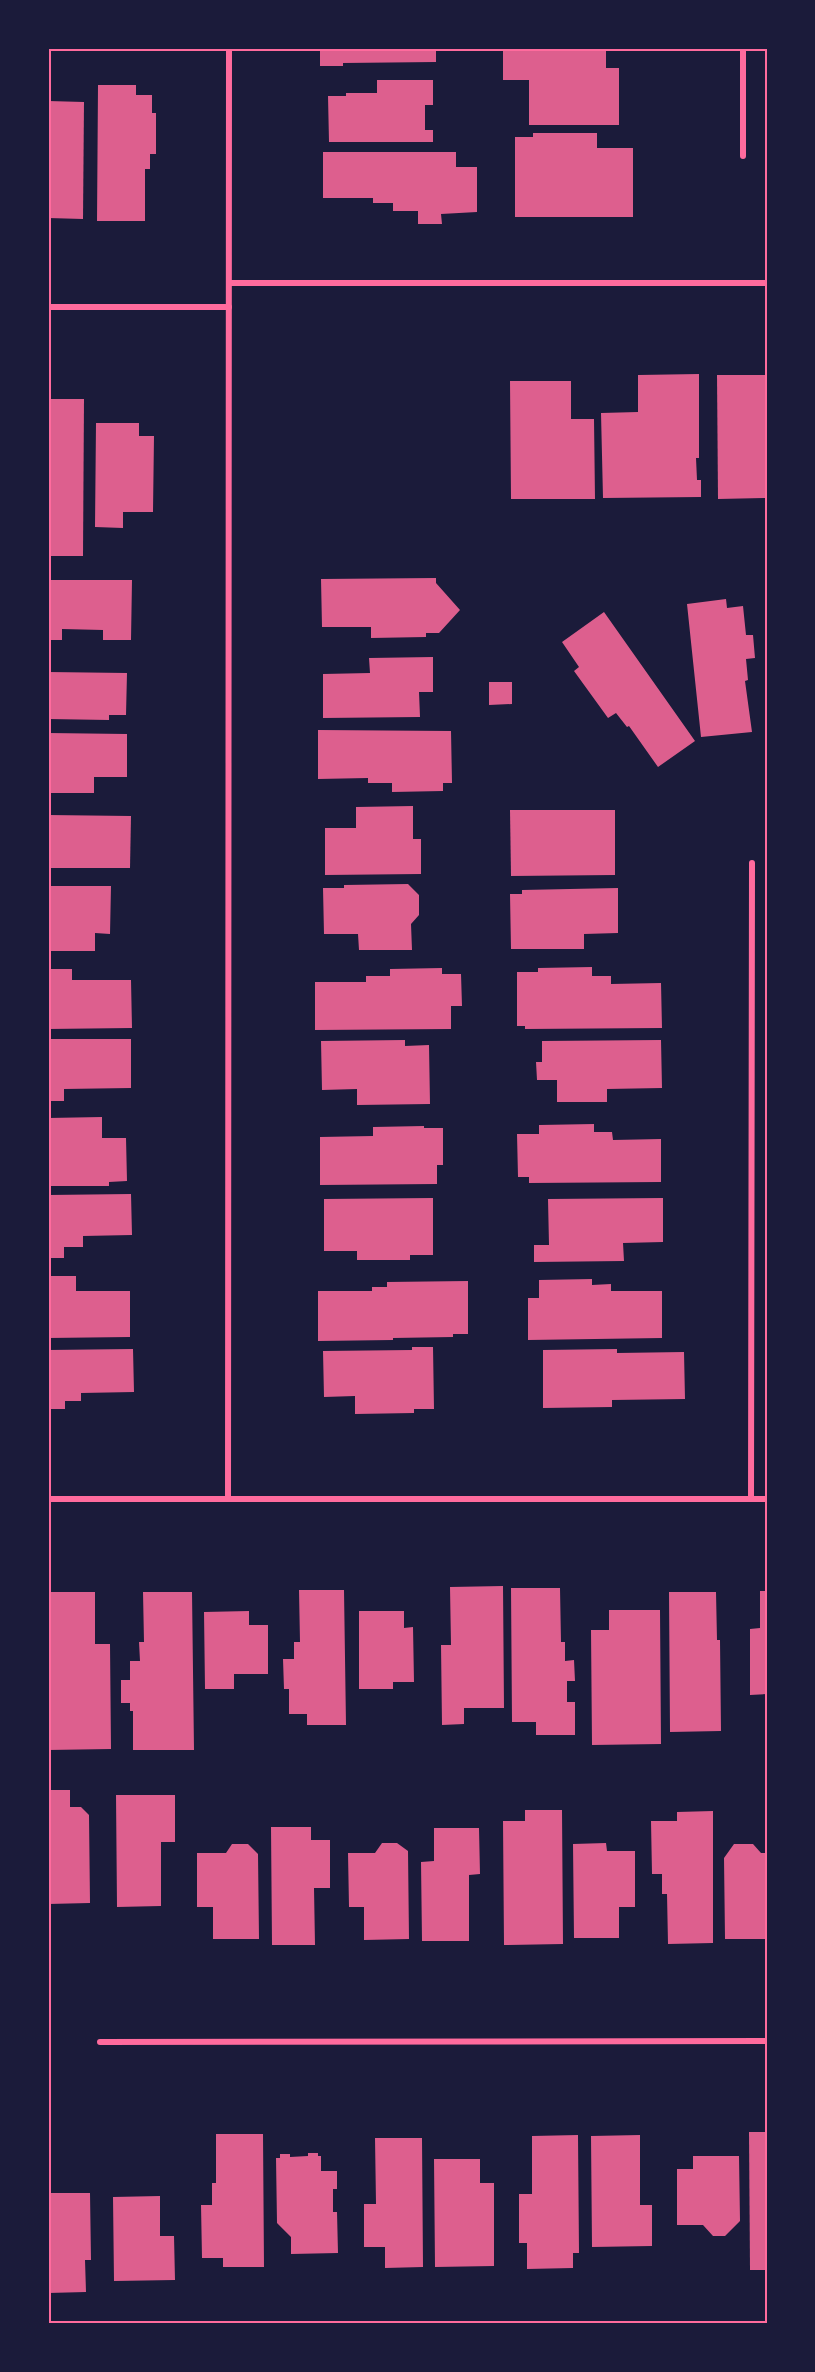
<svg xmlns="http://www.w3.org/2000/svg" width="815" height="2372" font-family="Quicksand,sans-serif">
<rect width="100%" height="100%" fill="#1b1b3a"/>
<g fill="#dd5f8e">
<polygon points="320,48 436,48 436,62 343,63 343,66 320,66"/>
<polygon points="503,48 606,48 606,68 619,68 619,125 529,125 529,80 503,80"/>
<polygon points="377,80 433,80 433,105 425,105 425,130 433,130 433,142 329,142 328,96 346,96 346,93 377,93"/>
<polygon points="98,85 136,85 136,95 152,95 152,113 156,113 156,154 150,154 150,169 145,169 145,221 97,221"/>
<polygon points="48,101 84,102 83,219 48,218"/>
<polygon points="533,133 597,133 597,148 633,148 633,217 515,217 515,137 533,137"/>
<polygon points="323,152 456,152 456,167 477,167 477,212 441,214 442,224 418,224 418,211 393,211 393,203 373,203 373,198 323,198"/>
<polygon points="699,374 699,458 696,458 697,480 701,480 701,497 603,498 601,413 638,412 638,375"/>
<polygon points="717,375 767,375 767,498 718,499"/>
<polygon points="510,381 571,381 571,419 594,419 595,499 511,499"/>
<polygon points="48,399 84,399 83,556 48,556"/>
<polygon points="96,423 139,423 139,436 154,436 153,512 123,512 123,528 95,527"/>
<polygon points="436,578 436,583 460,610 439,633 426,633 426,637 371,638 371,627 322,627 321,579"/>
<polygon points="48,580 132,580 131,640 103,640 103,630 62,629 62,640 48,640"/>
<polygon points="726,599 727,608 743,606 746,635 753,635 755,658 746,659 748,680 745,681 752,732 701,737 687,604"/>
<polygon points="604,612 695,741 658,767 629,726 627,727 616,713 608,718 574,671 579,667 562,642"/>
<polygon points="433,657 433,692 419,692 420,717 323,718 323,674 370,673 369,658"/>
<polygon points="48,672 127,673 126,715 109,715 109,720 48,719"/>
<polygon points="489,682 512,682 512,704 489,705"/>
<polygon points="318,730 451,731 452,783 443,783 443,791 392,792 392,783 368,783 368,778 318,779"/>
<polygon points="48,733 127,734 127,777 94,777 94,793 48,793"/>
<polygon points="413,806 413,839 421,839 421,874 325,875 325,828 356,828 356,807"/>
<polygon points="510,810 615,810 615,875 511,876"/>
<polygon points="48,815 131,816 130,868 48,868"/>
<polygon points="408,884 419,895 419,915 411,924 412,950 359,950 358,934 324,934 323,888 344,888 344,885"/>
<polygon points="48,886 111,886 110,934 95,933 95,951 48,951"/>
<polygon points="618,888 618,933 584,934 584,949 511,949 510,894 522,894 522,890"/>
<polygon points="592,967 592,976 611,976 611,984 661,983 662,1028 525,1029 525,1026 517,1026 517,972 538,972 538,968"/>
<polygon points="442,968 442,974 461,974 462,1006 451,1006 451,1029 315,1030 315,982 366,982 366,976 390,976 390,969"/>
<polygon points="48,969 72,969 72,980 131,980 132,1028 48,1029"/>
<polygon points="48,1039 131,1039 131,1088 64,1089 64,1101 48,1101"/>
<polygon points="405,1040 405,1046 429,1045 430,1104 357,1105 357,1089 322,1090 321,1041"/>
<polygon points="661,1040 662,1088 607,1089 607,1102 557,1102 557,1080 537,1080 536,1062 542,1062 542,1041"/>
<polygon points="102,1117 102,1138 126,1138 127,1181 109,1182 109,1186 48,1186 48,1118"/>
<polygon points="594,1124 594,1132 612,1132 613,1140 661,1139 661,1182 529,1183 529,1177 518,1177 517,1134 539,1134 539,1125"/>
<polygon points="424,1126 424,1128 443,1128 443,1165 437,1165 437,1184 320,1185 320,1137 373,1136 373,1127"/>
<polygon points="131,1194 132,1235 83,1236 83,1247 64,1247 64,1258 48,1258 48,1195"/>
<polygon points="433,1198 433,1255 410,1255 410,1260 357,1260 357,1251 324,1251 324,1199"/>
<polygon points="663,1198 663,1242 623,1243 624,1261 534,1262 534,1245 549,1245 548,1199"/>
<polygon points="48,1276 76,1276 76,1291 130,1291 130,1337 48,1338"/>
<polygon points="592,1279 592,1285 611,1284 611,1291 662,1291 662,1338 528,1340 528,1298 539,1298 539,1280"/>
<polygon points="468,1281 468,1334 453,1334 453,1337 393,1338 393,1340 318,1341 318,1291 372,1291 372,1287 387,1287 387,1282"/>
<polygon points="412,1347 433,1347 434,1409 414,1409 414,1413 355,1414 355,1396 324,1397 323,1351 412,1350"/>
<polygon points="133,1349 134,1392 81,1393 81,1401 65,1401 65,1409 48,1409 48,1350"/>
<polygon points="617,1349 617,1353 684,1352 685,1399 612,1400 612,1407 543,1408 543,1350"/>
<polygon points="503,1586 504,1708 464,1708 464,1724 442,1725 441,1645 451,1645 450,1587"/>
<polygon points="511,1588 560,1588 561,1642 565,1642 565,1661 574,1660 575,1681 567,1681 567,1702 575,1702 575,1735 536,1735 536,1722 512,1722"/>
<polygon points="299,1590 344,1590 346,1725 307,1725 307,1714 289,1714 289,1689 284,1689 283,1659 294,1659 294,1642 300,1642"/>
<polygon points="760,1591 767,1591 767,1694 750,1695 750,1629 760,1628"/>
<polygon points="48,1592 95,1592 95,1644 110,1644 111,1749 48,1750 48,1691 51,1691"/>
<polygon points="143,1592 192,1592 194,1750 133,1750 133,1711 130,1711 130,1703 121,1703 121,1680 130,1680 130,1661 140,1661 139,1642 144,1642"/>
<polygon points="669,1592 716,1592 717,1640 720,1640 721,1731 670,1732"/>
<polygon points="609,1610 660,1610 661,1744 592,1745 591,1630 609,1630"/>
<polygon points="249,1611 249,1625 268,1625 268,1674 234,1674 234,1689 205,1689 204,1612"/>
<polygon points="359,1611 404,1611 404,1628 413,1627 414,1682 393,1682 393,1689 359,1689"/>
<polygon points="48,1790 70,1790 70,1807 81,1807 89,1815 90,1903 48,1904"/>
<polygon points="116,1795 175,1795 175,1842 161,1842 161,1906 117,1907"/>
<polygon points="525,1810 562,1810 563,1944 504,1945 503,1821 525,1821"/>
<polygon points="713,1811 713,1943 668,1944 667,1894 662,1894 662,1874 652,1874 651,1821 677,1821 677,1812"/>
<polygon points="271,1827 311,1827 311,1840 330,1840 330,1888 314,1888 315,1945 272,1945"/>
<polygon points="434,1828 479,1828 480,1874 469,1875 469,1941 422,1941 421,1862 434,1861"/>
<polygon points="382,1843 397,1843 408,1851 409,1939 364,1940 364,1907 349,1907 348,1853 375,1853"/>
<polygon points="606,1843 607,1851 635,1851 635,1907 619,1907 619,1938 574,1938 573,1844"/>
<polygon points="232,1844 248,1844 258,1854 259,1939 213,1939 213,1907 197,1907 197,1853 226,1853"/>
<polygon points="734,1844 753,1844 761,1853 767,1853 767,1939 725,1939 724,1858"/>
<polygon points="749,2132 767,2132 767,2270 750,2270"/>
<polygon points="216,2134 263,2134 264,2267 223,2267 223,2258 202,2258 201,2205 212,2205 212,2183 216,2183"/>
<polygon points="578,2135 579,2253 573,2253 573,2268 527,2269 527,2243 519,2243 519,2194 532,2194 532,2136"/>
<polygon points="640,2135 640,2205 652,2205 652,2246 592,2247 591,2136"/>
<polygon points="375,2138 422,2138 423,2267 385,2268 385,2247 364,2247 364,2204 376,2204"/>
<polygon points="308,2153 318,2153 318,2156 321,2156 321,2171 337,2171 337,2189 333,2189 333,2212 337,2212 338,2253 291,2254 291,2237 277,2223 276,2158 280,2158 280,2154 290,2154 290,2157 308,2156"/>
<polygon points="693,2156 739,2156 740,2221 725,2236 713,2236 703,2225 677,2225 677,2169 693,2169"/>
<polygon points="434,2159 480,2159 480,2183 494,2183 494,2266 435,2267"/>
<polygon points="48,2193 90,2193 91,2260 85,2260 86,2292 48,2293"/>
<polygon points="160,2196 160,2236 174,2236 175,2280 114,2281 113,2197"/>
</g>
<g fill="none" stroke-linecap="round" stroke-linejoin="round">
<g stroke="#ff6b9d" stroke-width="6">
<polyline points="743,48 743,156"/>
<polyline points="229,283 767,283"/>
<polyline points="48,307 229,307"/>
<polyline points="48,1499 767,1499"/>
<polyline points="228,1499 229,48"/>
<polyline points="751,1499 752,863"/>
<polyline points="100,2042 767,2041"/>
</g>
</g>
<rect width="815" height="2372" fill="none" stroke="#1b1b3a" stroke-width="99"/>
<rect x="50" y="50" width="716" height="2272" fill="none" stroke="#ff6b9d" stroke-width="2"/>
</svg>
